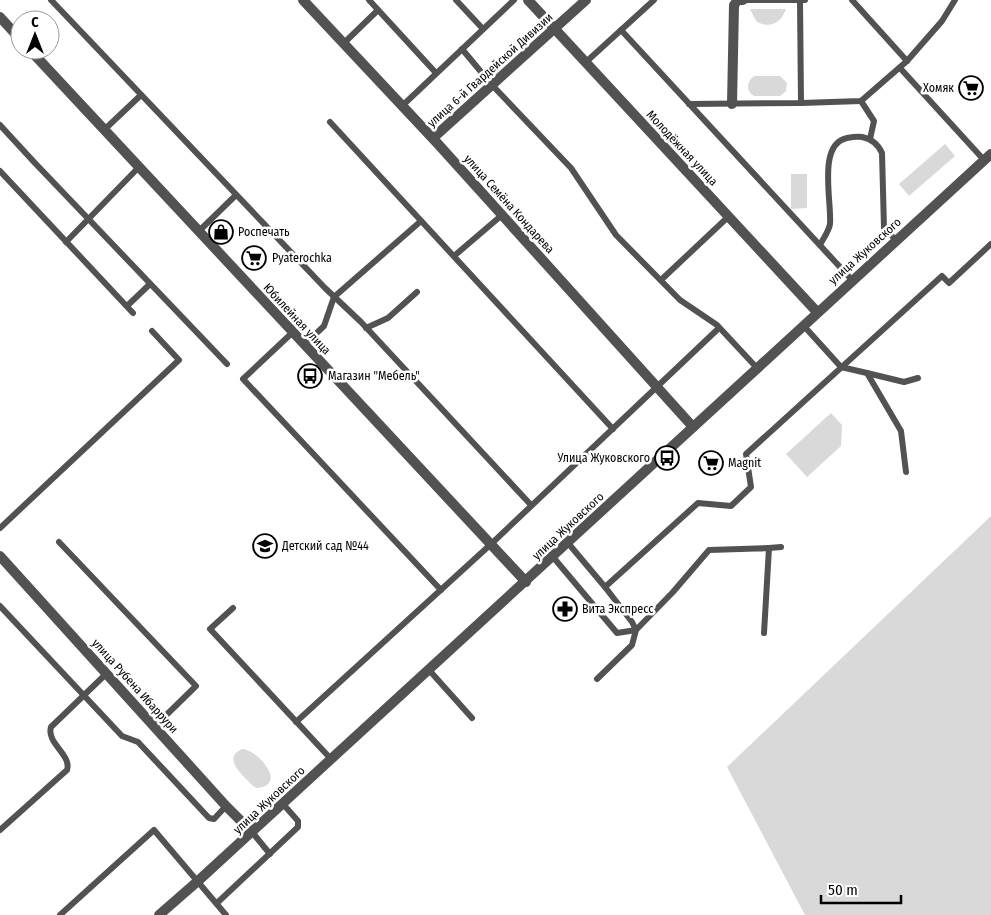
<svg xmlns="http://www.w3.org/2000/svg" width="991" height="915" font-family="'Fira Sans Condensed',sans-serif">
<rect width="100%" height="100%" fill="#fff"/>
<g fill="#d9d9d9">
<path d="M750,9H786C781,24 768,29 756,21Z"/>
<path d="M754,76H780L787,83L786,91L780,96H754C746,91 746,82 754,76Z"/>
<polygon points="945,144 955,156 909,196 899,184"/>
<polygon points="791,174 807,174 807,208 791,209"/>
<polygon points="831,413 842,425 841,446 807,477 786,454"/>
<polygon points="991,516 991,915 805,915 727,767"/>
<path d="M242,749C257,749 289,785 257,788L253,786C244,776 221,759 242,749Z"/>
</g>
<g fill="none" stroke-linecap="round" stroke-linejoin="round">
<g stroke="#525252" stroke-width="6">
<polyline points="51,0 325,288 361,322 531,505"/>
<polyline points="369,0 436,73"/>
<polyline points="456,0 483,29"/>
<polyline points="743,0 805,0"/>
<polyline points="852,0 907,61"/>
<polyline points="621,30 852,280"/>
<polyline points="344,43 378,10"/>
<polyline points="462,49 492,85 571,168 616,235 680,300 717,325 757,368"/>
<polyline points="586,62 654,0"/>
<polyline points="900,68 984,160"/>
<polyline points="861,101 874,121 870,139"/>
<polyline points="801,103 861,101 907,61 942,21 955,0"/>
<polyline points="689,104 801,103 800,1"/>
<polyline points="402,106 514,0"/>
<polyline points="330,122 613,429"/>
<polyline points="0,125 34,162 227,364"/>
<polyline points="104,130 141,95"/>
<polyline points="0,171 133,313"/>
<polyline points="199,231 236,195"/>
<polyline points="66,242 139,167"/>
<path d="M820,245C823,239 829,231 830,224C832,202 817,144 847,138C852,137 857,136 862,137C872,139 878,144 882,153L884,228L896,240"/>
<polyline points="454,256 502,215"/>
<polyline points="661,280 728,217"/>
<polyline points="127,306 150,284"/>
<polyline points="803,325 841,367 867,373 901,431 906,472"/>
<polyline points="366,328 388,318 417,292"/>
<polyline points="293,332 243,379 441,590"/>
<polyline points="304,345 324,326 334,297 421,221"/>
<polyline points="867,373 904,382 918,378"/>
<polyline points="0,528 179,360 152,331"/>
<polyline points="59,542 196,686 155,726"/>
<polyline points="568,543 605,587 698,503 731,506 751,487 746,454 942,276 949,283 991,244"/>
<polyline points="769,548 781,547"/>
<polyline points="553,557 617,633 636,630 632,645 597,679"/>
<polyline points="605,587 632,622 636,630 673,592 709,550 769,548 764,633"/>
<polyline points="0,606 122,736 138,742 209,818 214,819 226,806"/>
<polyline points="233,608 210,629 331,759"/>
<polyline points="429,670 472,718"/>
<polyline points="296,722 490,545 719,328"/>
<path d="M0,830L67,770C72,755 46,743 51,727L107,673"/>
<polyline points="252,832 270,854"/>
<polyline points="217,903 298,827 298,821 283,804"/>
<polyline points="60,915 154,830 226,915"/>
</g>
<g stroke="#525252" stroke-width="10">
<polyline points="303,0 438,144 693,427"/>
<polyline points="528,0 817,312"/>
<polyline points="0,17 20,39"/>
<polyline points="30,50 526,582"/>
<polyline points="732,104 734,5 738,0 743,0"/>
<polyline points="433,138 586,0"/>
<polyline points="0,556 226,806 252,832"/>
<polyline points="159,915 198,881 991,154"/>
</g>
</g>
<defs>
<g id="supermarket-ring" transform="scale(1.25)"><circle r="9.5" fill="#fff" stroke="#000" stroke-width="1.5"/><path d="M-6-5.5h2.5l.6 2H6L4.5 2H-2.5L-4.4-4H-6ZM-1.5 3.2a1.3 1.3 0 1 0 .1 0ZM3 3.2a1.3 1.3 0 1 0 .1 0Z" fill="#000"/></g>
<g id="shop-ring" transform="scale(1.25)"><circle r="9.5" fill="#fff" stroke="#000" stroke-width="1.5"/><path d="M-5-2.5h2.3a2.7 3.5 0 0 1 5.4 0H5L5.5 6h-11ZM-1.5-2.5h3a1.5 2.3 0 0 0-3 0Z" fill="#000"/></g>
<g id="bus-ring" transform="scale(1.25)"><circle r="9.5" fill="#fff" stroke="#000" stroke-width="1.5"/><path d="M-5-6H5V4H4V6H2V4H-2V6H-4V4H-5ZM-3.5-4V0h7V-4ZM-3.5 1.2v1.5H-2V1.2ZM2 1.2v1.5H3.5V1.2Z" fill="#000"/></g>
<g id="school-ring" transform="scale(1.25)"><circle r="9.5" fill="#fff" stroke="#000" stroke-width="1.5"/><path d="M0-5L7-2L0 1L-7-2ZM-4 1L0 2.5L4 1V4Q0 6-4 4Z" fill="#000"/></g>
<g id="pharmacy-ring" transform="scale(1.25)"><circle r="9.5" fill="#fff" stroke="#000" stroke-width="1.5"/><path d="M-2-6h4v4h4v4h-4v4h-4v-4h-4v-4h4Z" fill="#000"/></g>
</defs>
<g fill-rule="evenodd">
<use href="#supermarket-ring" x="971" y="88"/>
<use href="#shop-ring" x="221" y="232"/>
<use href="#supermarket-ring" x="254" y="258"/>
<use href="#bus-ring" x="310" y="376"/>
<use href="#bus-ring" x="667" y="458"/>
<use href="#supermarket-ring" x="711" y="463"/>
<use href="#school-ring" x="265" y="546"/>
<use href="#pharmacy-ring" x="565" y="609"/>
</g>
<g text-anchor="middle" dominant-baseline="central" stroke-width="5" stroke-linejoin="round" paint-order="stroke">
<g font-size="12" fill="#000" stroke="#fff">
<text transform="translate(490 70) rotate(-42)">улица 6-й Гвардейской Дивизии</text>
<text transform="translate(682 148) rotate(47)">Молодёжная улица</text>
<text transform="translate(509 204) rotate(48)">улица Семёна Кондарева</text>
<text transform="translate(865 251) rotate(-42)">улица Жуковского</text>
<text transform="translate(297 319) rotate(47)">Юбилейная улица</text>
<text transform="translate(568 526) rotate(-43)">улица Жуковского</text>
<text transform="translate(135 686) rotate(48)">улица Рубена Ибаррури</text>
<text transform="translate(269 800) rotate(-43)">улица Жуковского</text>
</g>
<g font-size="12" fill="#000" stroke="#fff" text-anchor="start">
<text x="954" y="88" text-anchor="end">Хомяк</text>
<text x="238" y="232">Роспечать</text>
<text x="272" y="258">Pyaterochka</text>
<text x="328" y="376">Магазин "Мебель"</text>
<text x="650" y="458" text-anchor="end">Улица Жуковского</text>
<text x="728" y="463">Magnit</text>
<text x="282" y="546">Детский сад №44</text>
<text x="582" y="609">Вита Экспресс</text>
</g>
</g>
<g transform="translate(35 35)"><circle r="24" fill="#ffffff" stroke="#999999"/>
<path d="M0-4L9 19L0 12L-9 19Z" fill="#000000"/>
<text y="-8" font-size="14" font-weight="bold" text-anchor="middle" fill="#000000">С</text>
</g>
<path d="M821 895v8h80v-8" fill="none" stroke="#000000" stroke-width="2.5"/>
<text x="828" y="895" font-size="15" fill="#000000" stroke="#ffffff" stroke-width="4" paint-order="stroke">50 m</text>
</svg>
